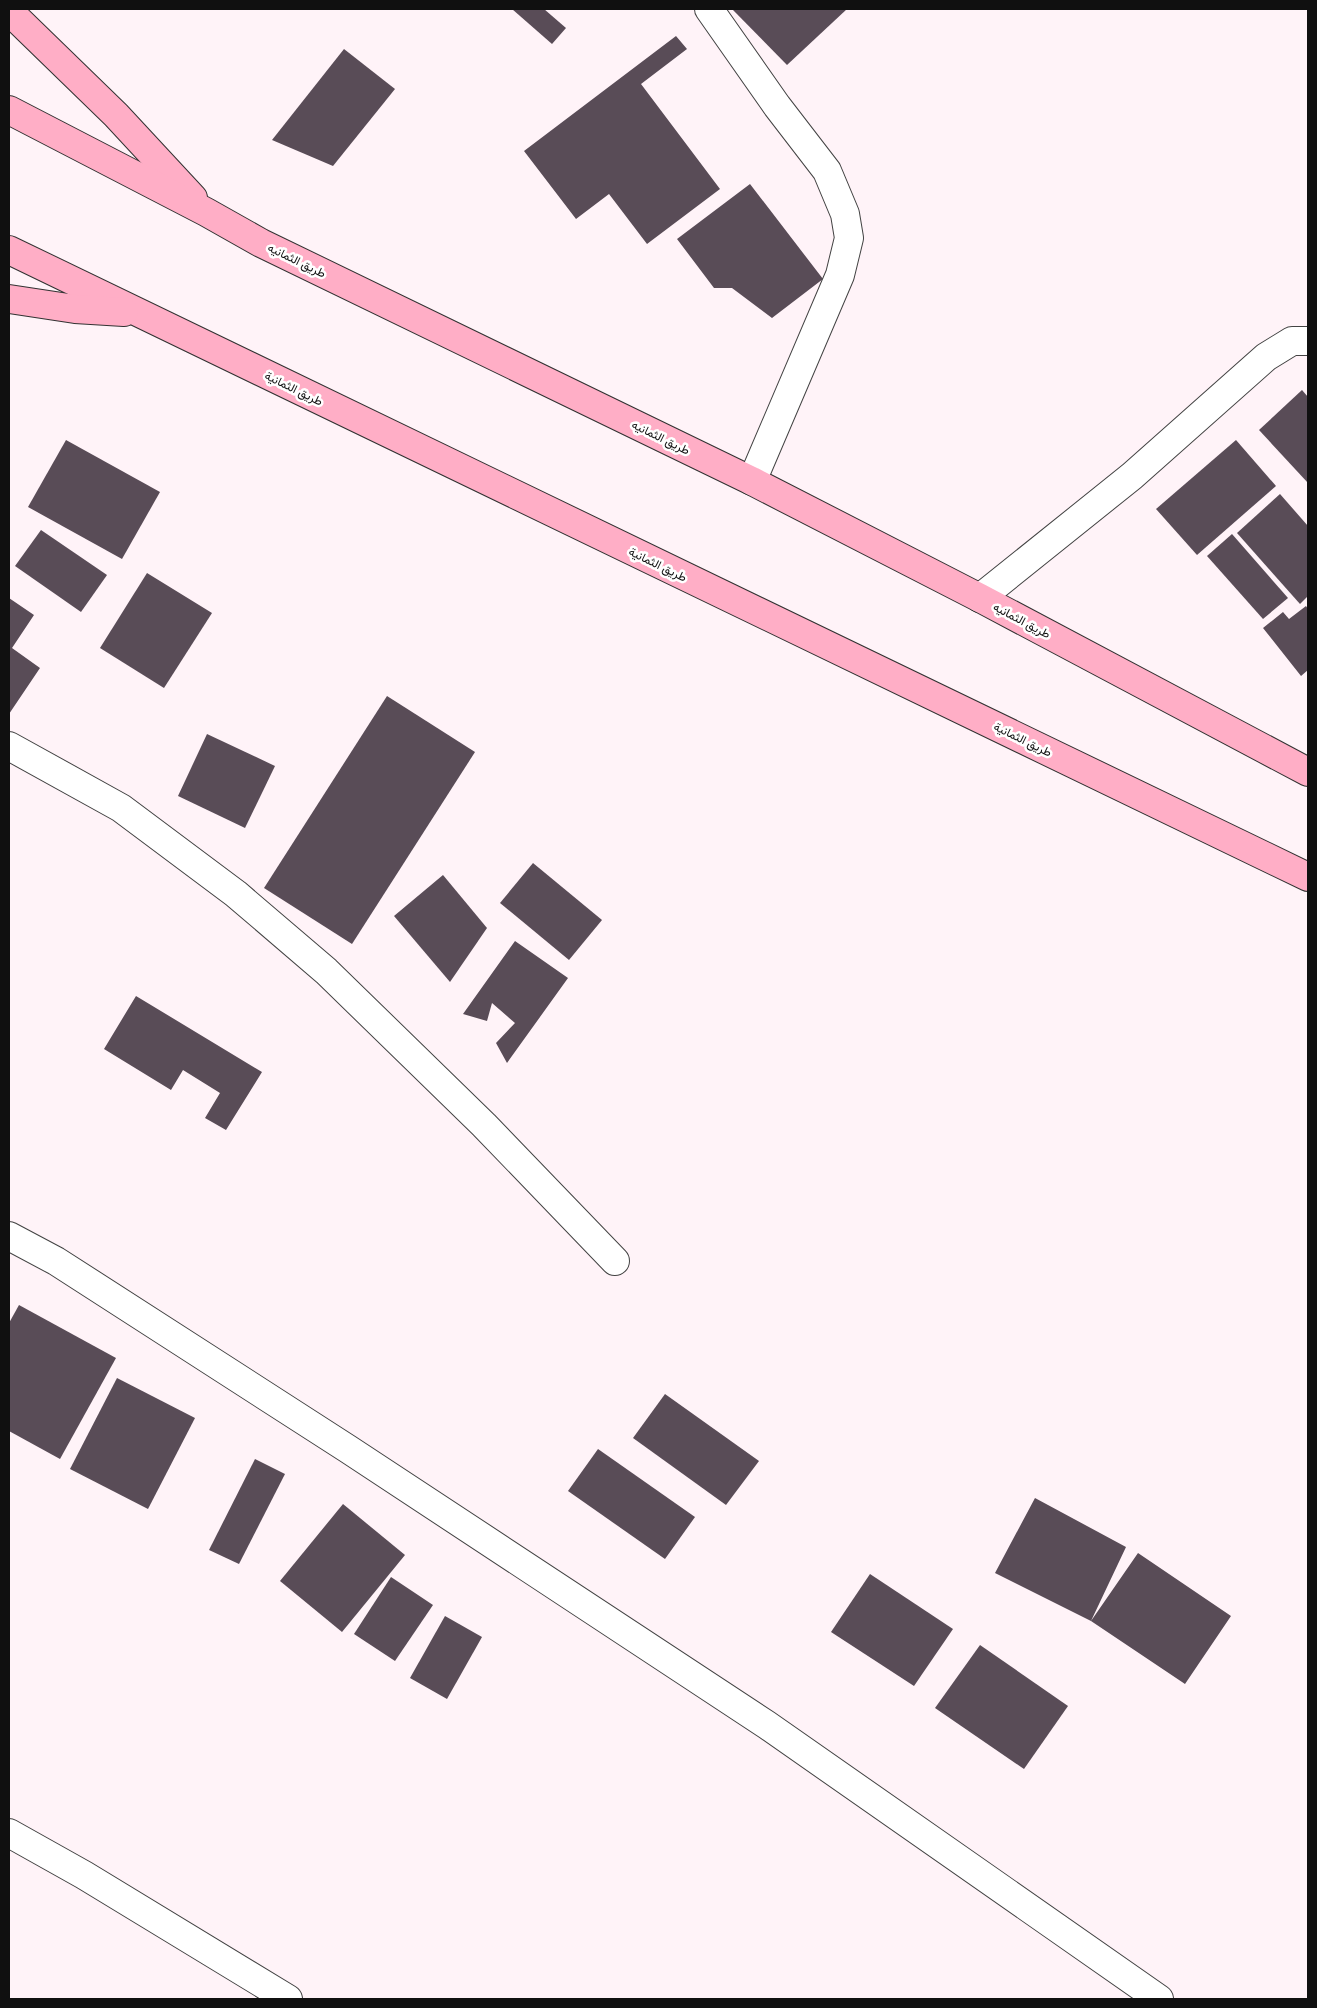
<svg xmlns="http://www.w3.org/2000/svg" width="1317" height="2008" font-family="'IBM Plex Serif',Vazirmatn,serif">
<rect width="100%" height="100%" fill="#fff3f8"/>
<g fill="#594c57">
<polygon points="512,9 544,9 566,28 552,44"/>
<polygon points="732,9 847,9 787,65"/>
<polygon points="676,36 687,49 641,84 720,189 647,244 609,194 576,219 524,151"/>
<polygon points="344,49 395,89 333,166 272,140"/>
<polygon points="750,184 823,279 772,318 732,288 714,288 677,239"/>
<polygon points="1302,390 1308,397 1308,483 1259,430"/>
<polygon points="66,440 160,492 122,559 28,507"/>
<polygon points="1236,440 1276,486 1197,555 1156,509"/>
<polygon points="1280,494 1308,526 1308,596 1300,604 1237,533"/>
<polygon points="41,530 107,575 81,612 15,566"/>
<polygon points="1232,534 1288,598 1263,619 1207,556"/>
<polygon points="147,573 212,613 164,688 100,648"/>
<polygon points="9,598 34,615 12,648 40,668 9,714"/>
<polygon points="1306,606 1308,609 1308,670 1301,676 1263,628 1283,612 1289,619"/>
<polygon points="387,696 475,752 352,944 264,888"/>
<polygon points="207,734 275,766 245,828 178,796"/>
<polygon points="533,863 602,920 569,960 500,903"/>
<polygon points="443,875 487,928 450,982 394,916"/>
<polygon points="515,941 568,978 507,1063 496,1043 515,1023 492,1003 487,1021 463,1014"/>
<polygon points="136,996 262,1072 226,1130 205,1118 220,1093 183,1070 171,1090 104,1049"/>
<polygon points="19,1305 116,1358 60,1459 9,1431 9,1323"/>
<polygon points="117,1378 195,1418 148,1509 70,1469"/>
<polygon points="665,1394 759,1461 726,1505 633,1438"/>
<polygon points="598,1449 695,1517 665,1559 568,1491"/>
<polygon points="255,1459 285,1474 239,1564 209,1550"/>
<polygon points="1035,1498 1126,1547 1091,1621 1138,1553 1231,1616 1185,1684 1091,1621 995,1573"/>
<polygon points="343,1504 405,1555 342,1632 280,1581"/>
<polygon points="870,1574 953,1629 914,1686 831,1632"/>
<polygon points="391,1577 433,1605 395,1661 354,1634"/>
<polygon points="445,1616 482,1637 447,1699 410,1678"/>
<polygon points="980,1645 1068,1706 1024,1769 935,1708"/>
</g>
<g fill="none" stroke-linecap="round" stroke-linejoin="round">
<g stroke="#434343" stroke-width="30">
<g id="street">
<polyline points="709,9 777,106 827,171 845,214 849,238 840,275 752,481"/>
<polyline points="980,598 1132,476 1266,357 1292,341 1308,341"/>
<polyline points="9,746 121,808 236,894 326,971 484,1125 615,1261"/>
<polyline points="9,1236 56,1261 348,1449 767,1725 1159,1999"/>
<polyline points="9,1833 84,1875 288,1999"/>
</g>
</g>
<g stroke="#323232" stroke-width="30">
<g id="secondary">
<polyline points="9,11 116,115 193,198"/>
<polyline points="9,110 206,212 261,243 752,481 980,598 1308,772"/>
<polyline points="9,250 1308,877"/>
<polyline points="9,299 75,309 124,312"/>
</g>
</g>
<use href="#street" stroke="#fff" stroke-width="28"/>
<use href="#secondary" stroke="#ffaec6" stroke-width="28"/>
</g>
<g text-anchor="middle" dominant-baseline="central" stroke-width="5" stroke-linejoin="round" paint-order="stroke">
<g font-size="12" fill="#101010" stroke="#fff">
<text transform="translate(297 260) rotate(26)">طريق الثمانيه</text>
<text transform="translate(294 388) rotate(26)">طريق الثمانية</text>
<text transform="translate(661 437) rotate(26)">طريق الثمانيه</text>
<text transform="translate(658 564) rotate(26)">طريق الثمانية</text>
<text transform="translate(1022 620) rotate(28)">طريق الثمانيه</text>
<text transform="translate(1023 739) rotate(26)">طريق الثمانية</text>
</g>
</g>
<rect width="1317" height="2008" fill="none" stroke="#101010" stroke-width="20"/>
</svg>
